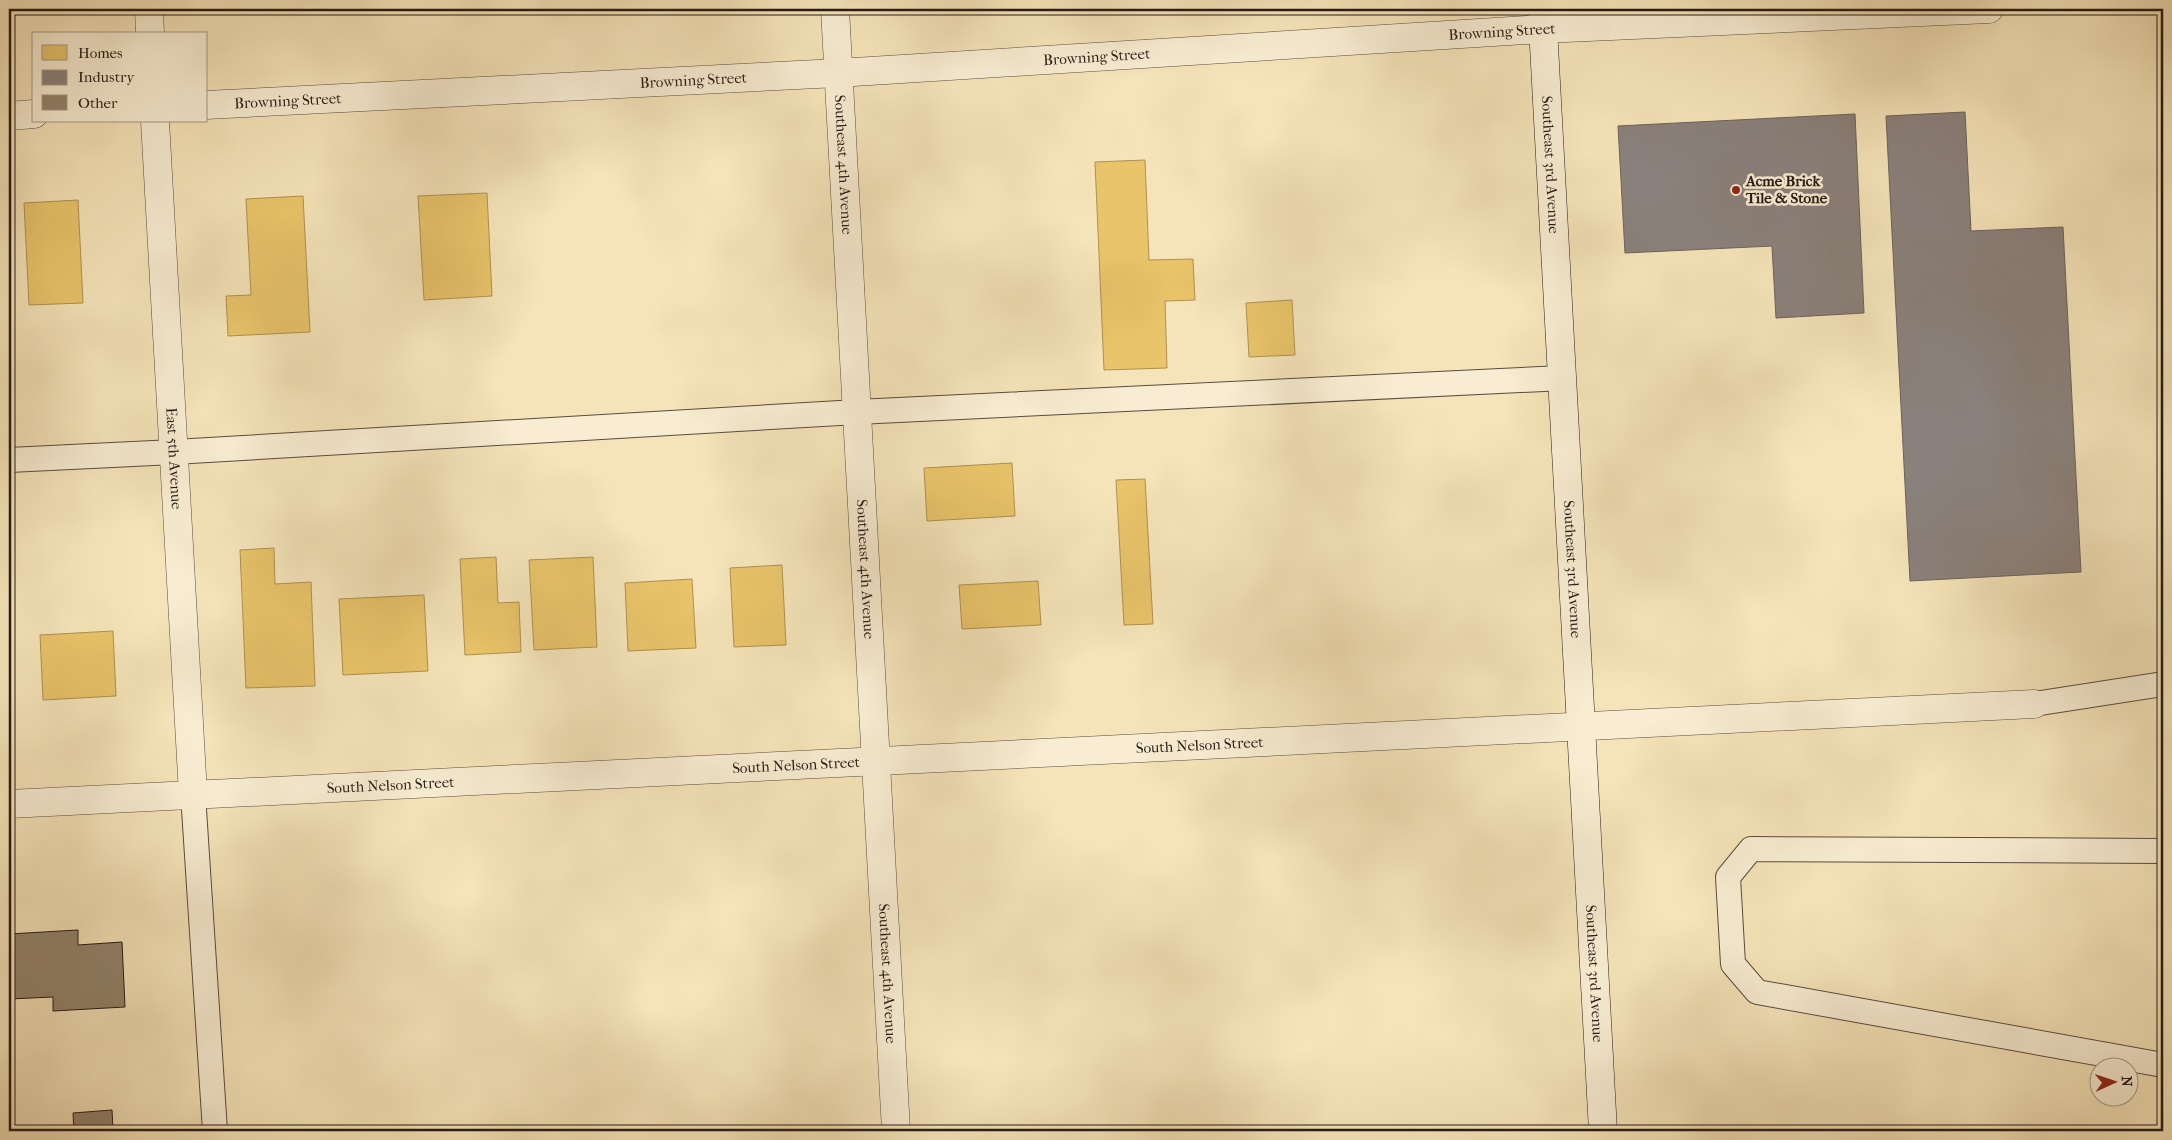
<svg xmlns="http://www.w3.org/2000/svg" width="2172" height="1140" font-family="'IM FELL French Canon',serif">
<rect width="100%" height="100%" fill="#f5e4b9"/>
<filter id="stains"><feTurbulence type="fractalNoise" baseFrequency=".004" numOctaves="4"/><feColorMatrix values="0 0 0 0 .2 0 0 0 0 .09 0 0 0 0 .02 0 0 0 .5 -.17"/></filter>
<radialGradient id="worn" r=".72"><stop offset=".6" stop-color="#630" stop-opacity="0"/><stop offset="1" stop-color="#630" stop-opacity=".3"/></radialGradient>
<g fill="#e9c46a" stroke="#ae9151">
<polygon points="1145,160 1149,260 1193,259 1195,300 1165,301 1167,368 1104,370 1095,162"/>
<polygon points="487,193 492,296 424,300 418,196"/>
<polygon points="303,196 310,332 228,336 226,296 251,295 246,199"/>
<polygon points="78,200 83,303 29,305 24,203"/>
<polygon points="1292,300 1295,355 1249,357 1246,303"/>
<polygon points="1012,463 1015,516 927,521 924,468"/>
<polygon points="1145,479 1153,624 1124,625 1116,480"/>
<polygon points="274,548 275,584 311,582 315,686 246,688 240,550"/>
<polygon points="496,557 498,603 519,602 521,652 465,655 460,559"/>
<polygon points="593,557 597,647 534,650 529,560"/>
<polygon points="782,565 786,645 734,647 730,568"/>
<polygon points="692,579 696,648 628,651 625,583"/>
<polygon points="1038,581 1041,625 962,629 959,585"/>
<polygon points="424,595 428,671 343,675 339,599"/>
<polygon points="113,631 116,696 43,700 40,635"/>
</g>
<g fill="#8a817c" stroke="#6c625d">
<polygon points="1965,112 1971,231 2063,227 2081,572 1910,581 1886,116"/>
<polygon points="1855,114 1864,313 1776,318 1772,246 1625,253 1618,126"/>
</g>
<g fill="#92836b" stroke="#261a16">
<polygon points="78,930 78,945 122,942 125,1007 53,1011 53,997 9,999 9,934"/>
<polygon points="112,1110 113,1131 74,1131 73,1113"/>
</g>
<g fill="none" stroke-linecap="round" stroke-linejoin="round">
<g stroke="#5a4c3f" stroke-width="26">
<g id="lane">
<polyline points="9,460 174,452 857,412 1563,378"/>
<polyline points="2034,704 2163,684"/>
<polyline points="193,794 215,1131"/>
<polyline points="2163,851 1751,849 1728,877 1733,964 1757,992 2163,1065"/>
</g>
</g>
<g stroke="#5a4c3f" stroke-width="29">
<g id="street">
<polyline points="149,9 150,34"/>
<path id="s1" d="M835,9L896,1131"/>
<path id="s2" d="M206,105L838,73L1543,29L1989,9"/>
<polyline points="9,116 34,114"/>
<path id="s3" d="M155,121L193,794"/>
<path id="s4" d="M9,804L2034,704"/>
</g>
</g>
<g stroke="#261a16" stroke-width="29">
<g id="secondary">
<path id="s5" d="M1542,9L1603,1131"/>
</g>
</g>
<use href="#lane" stroke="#f8edd2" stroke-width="24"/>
<use href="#street" stroke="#f8edd2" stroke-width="28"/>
<use href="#secondary" stroke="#f8edd2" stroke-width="28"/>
</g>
<circle fill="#8f2418" stroke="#f8edd2" stroke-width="2" cx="1736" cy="190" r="5"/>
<g text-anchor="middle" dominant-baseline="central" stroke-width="5" stroke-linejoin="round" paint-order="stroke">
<g font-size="15" fill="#261a16" stroke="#f8edd2">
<text stroke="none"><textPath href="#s2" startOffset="1298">Browning Street</textPath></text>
<text stroke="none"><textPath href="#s2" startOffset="892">Browning Street</textPath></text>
<text stroke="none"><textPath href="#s2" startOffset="488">Browning Street</textPath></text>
<text stroke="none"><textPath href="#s2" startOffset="82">Browning Street</textPath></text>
<text stroke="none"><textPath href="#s1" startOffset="156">Southeast 4th Avenue</textPath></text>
<text stroke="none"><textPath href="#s5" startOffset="156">Southeast 3rd Avenue</textPath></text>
<text stroke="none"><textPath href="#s3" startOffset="338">East 5th Avenue</textPath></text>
<text stroke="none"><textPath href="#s1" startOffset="561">Southeast 4th Avenue</textPath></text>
<text stroke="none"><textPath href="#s5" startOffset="561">Southeast 3rd Avenue</textPath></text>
<text stroke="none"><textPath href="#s4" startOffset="1192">South Nelson Street</textPath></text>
<text stroke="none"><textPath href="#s4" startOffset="788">South Nelson Street</textPath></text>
<text stroke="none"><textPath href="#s4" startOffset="382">South Nelson Street</textPath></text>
<text stroke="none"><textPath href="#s1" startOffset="966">Southeast 4th Avenue</textPath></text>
<text stroke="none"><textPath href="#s5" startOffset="966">Southeast 3rd Avenue</textPath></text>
</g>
<g font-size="15" font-weight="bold" fill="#261a16" stroke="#f8edd2" text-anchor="start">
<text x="1746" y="181">Acme Brick<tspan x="1746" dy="17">Tile &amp; Stone</tspan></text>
</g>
</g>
<rect width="2172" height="1140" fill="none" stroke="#f5e4b9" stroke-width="30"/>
<rect x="10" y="10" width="2152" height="1120" fill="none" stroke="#261a16" stroke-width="2.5"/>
<rect x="15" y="15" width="2142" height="1110" fill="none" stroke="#261a16"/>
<rect x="32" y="32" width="175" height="90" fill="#f8edd2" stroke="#a49987"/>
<rect x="42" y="45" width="25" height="15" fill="#e9c46a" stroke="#a49987"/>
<text x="78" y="58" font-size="15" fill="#261a16">Homes</text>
<rect x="42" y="70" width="25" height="15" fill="#8a817c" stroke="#a49987"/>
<text x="78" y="82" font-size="15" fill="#261a16">Industry</text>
<rect x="42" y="95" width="25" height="15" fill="#92836b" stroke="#a49987"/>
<text x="78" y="108" font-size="15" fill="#261a16">Other</text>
<g transform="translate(2114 1082) rotate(87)"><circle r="24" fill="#f8edd2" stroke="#a49987"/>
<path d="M0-4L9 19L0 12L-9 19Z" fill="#8f2418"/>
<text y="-8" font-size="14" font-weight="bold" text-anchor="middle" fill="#261a16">N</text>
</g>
<rect width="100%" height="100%" filter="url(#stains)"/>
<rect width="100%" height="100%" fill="url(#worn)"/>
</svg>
